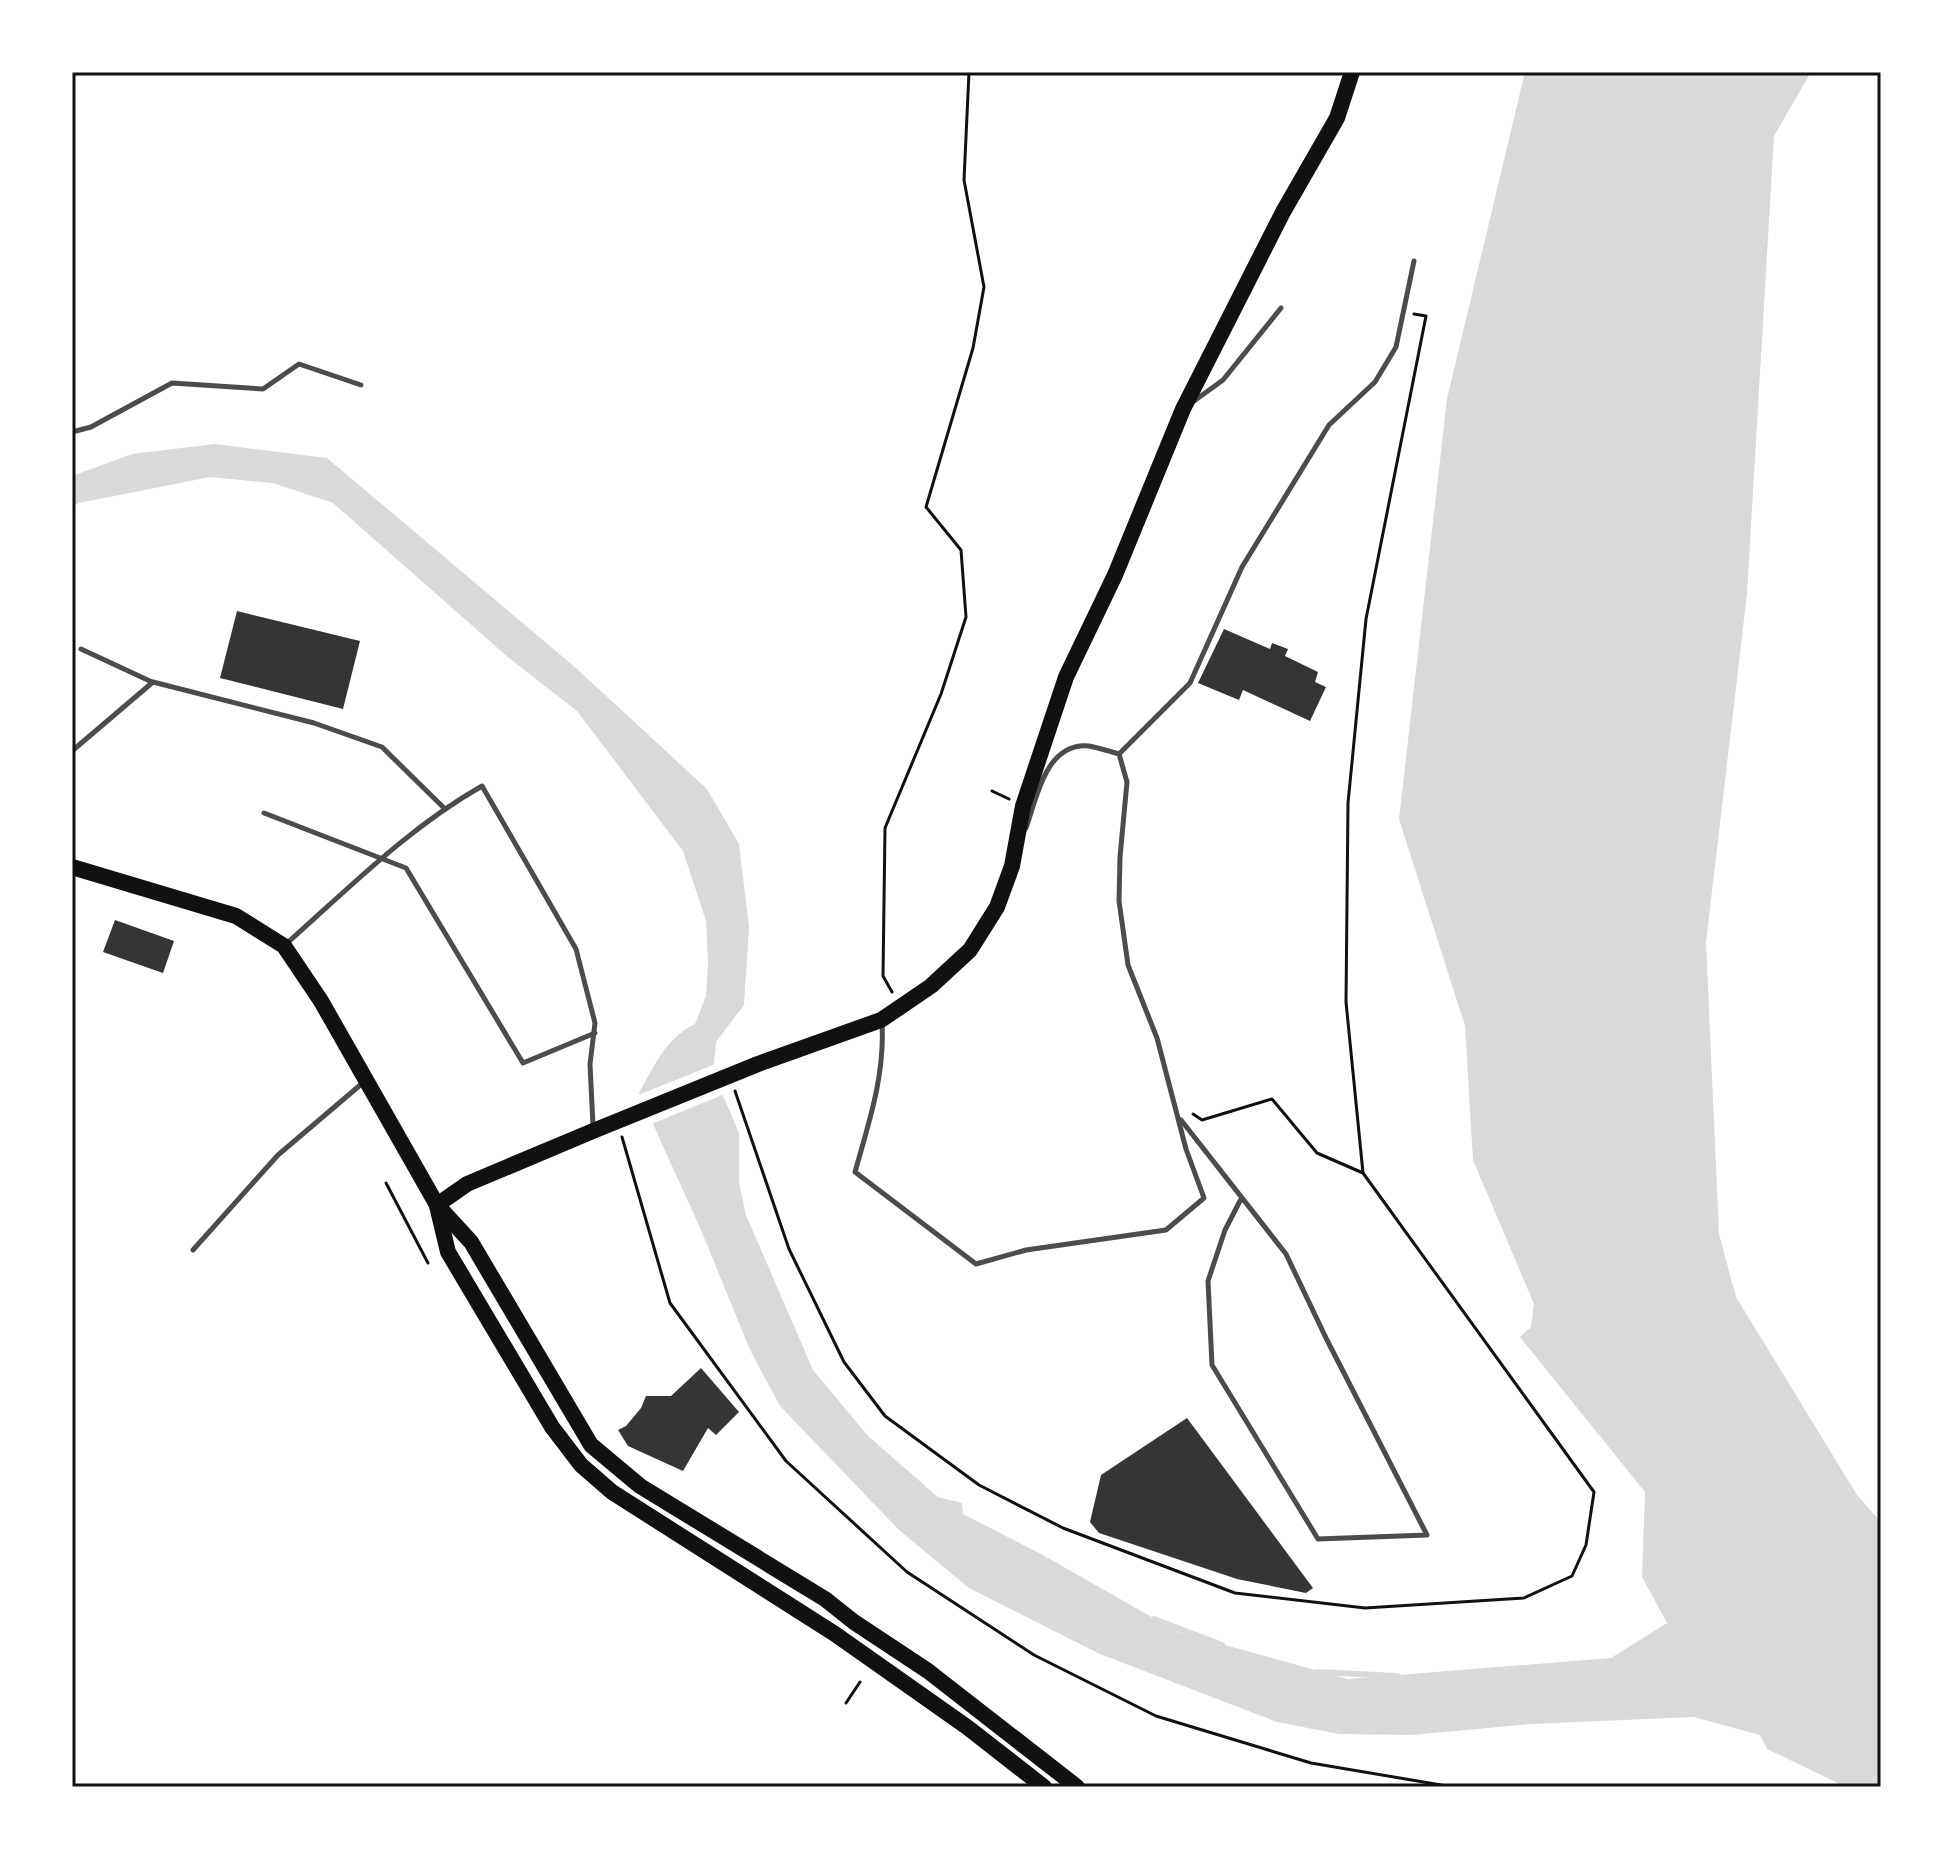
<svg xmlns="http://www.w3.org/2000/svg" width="1953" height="1859" font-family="'Sofia Sans Condensed',sans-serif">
<rect width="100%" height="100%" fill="#fff"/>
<path fill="#d9d9d9" d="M1525,72H1811L1774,136L1747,594L1706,942L1719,1234L1736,1297L1857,1495L1881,1522V1787H1846L1767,1749L1760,1735L1694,1717L1531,1724L1411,1735L1339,1734L1277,1722L1100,1654L969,1588L899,1530L780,1406L750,1350L701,1230L639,1093C654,1066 667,1037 695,1024L706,996L708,963L706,921L683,851L577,711L509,658L333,503L273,483L210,477L79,503L72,507V476L132,454L215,444L327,458L576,668L707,789L739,844L749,927L744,1005L716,1042L713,1072L739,1133V1182L746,1215L813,1370L868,1436L938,1497L962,1503L963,1514L1041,1554L1178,1632L1348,1679L1611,1658L1667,1623L1642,1577L1645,1492L1520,1337L1531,1327L1534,1304L1473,1160L1465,1026L1399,819L1447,399Z"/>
<polygon fill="#fff" points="718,1063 718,1071 727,1093 649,1125 636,1096"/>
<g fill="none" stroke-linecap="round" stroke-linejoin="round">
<g stroke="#d9d9d9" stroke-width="6">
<polyline points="1154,1619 1222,1645"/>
<polyline points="1317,1672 1397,1676"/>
</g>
</g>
<g fill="#353535">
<polygon points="237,611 360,641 343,709 220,678"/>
<polygon points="1224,629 1270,649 1272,643 1288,649 1285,656 1318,672 1315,682 1326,687 1310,721 1243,690 1239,700 1198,683"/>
<polygon points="115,920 174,941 163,973 103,952"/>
<polygon points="701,1368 739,1412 716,1435 708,1428 683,1471 628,1446 618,1430 626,1426 641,1408 646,1396 671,1396"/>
<polygon points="1187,1418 1313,1588 1306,1593 1237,1579 1099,1533 1090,1522 1101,1475"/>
</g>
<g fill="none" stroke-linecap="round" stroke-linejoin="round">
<g stroke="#111" stroke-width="3">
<polyline points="992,791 1009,799"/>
<polyline points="892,992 883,976 885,828 941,694 966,617 961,550 926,507 973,348 984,287 964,180 969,72"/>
<polyline points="735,1091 789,1249 844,1362 885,1416 979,1485 1063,1528 1235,1593 1365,1608 1524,1598 1572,1576 1586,1545 1594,1492 1363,1173 1346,1002 1348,803 1366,619 1426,316 1414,314"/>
<polyline points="1193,1114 1202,1120 1272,1099 1317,1153 1363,1173"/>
<polyline points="622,1137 670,1303 786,1461 907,1572 1034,1655 1156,1716 1311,1763 1453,1787"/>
<polyline points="386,1183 428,1263"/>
<polyline points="846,1703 860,1682"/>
</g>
<g stroke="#4c4c4c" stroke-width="5">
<polyline points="1194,401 1223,380 1281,308"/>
<polyline points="72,432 91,427 172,383 263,389 299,364 361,385"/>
<polyline points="81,649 152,682"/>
<polyline points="72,751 153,682 314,723 382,747 445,809"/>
<polyline points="1119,754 1190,683 1242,567 1329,425 1375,382 1396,347 1414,261"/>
<polyline points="264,813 406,868 523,1063 595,1033"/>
<path d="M285,945C348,889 408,828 482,786L576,949L595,1023L590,1064L593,1126"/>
<path d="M882,1023C885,1075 869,1122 855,1172L976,1264L1026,1250L1166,1230L1204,1198L1186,1149L1157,1038L1128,965L1119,901L1120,857L1127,782L1119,754C1109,751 1099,748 1089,746C1046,742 1037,797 1026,828"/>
<polyline points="1181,1120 1286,1254 1327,1340 1427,1535 1318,1539 1212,1365 1208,1281 1225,1230 1241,1199"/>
<polyline points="193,1250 278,1155 365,1081"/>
</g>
<g stroke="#111" stroke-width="16">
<polyline points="72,867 236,916 284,946 321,1001 437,1205 471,1242 591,1445 640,1486 825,1599 854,1622 928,1671 1077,1787"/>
<polyline points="437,1205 467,1184 593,1131 758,1064 881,1020 931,986 970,950 997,907 1012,866 1023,806 1066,677 1115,575 1183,409 1283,212 1337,118 1352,72"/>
<polyline points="437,1206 448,1252 552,1427 581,1465 612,1492 835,1634 967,1727 1044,1787"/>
</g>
</g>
<rect width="1953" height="1859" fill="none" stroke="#ffffff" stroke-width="148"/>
<rect x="74" y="74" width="1805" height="1711" fill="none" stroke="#111" stroke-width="3"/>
</svg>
